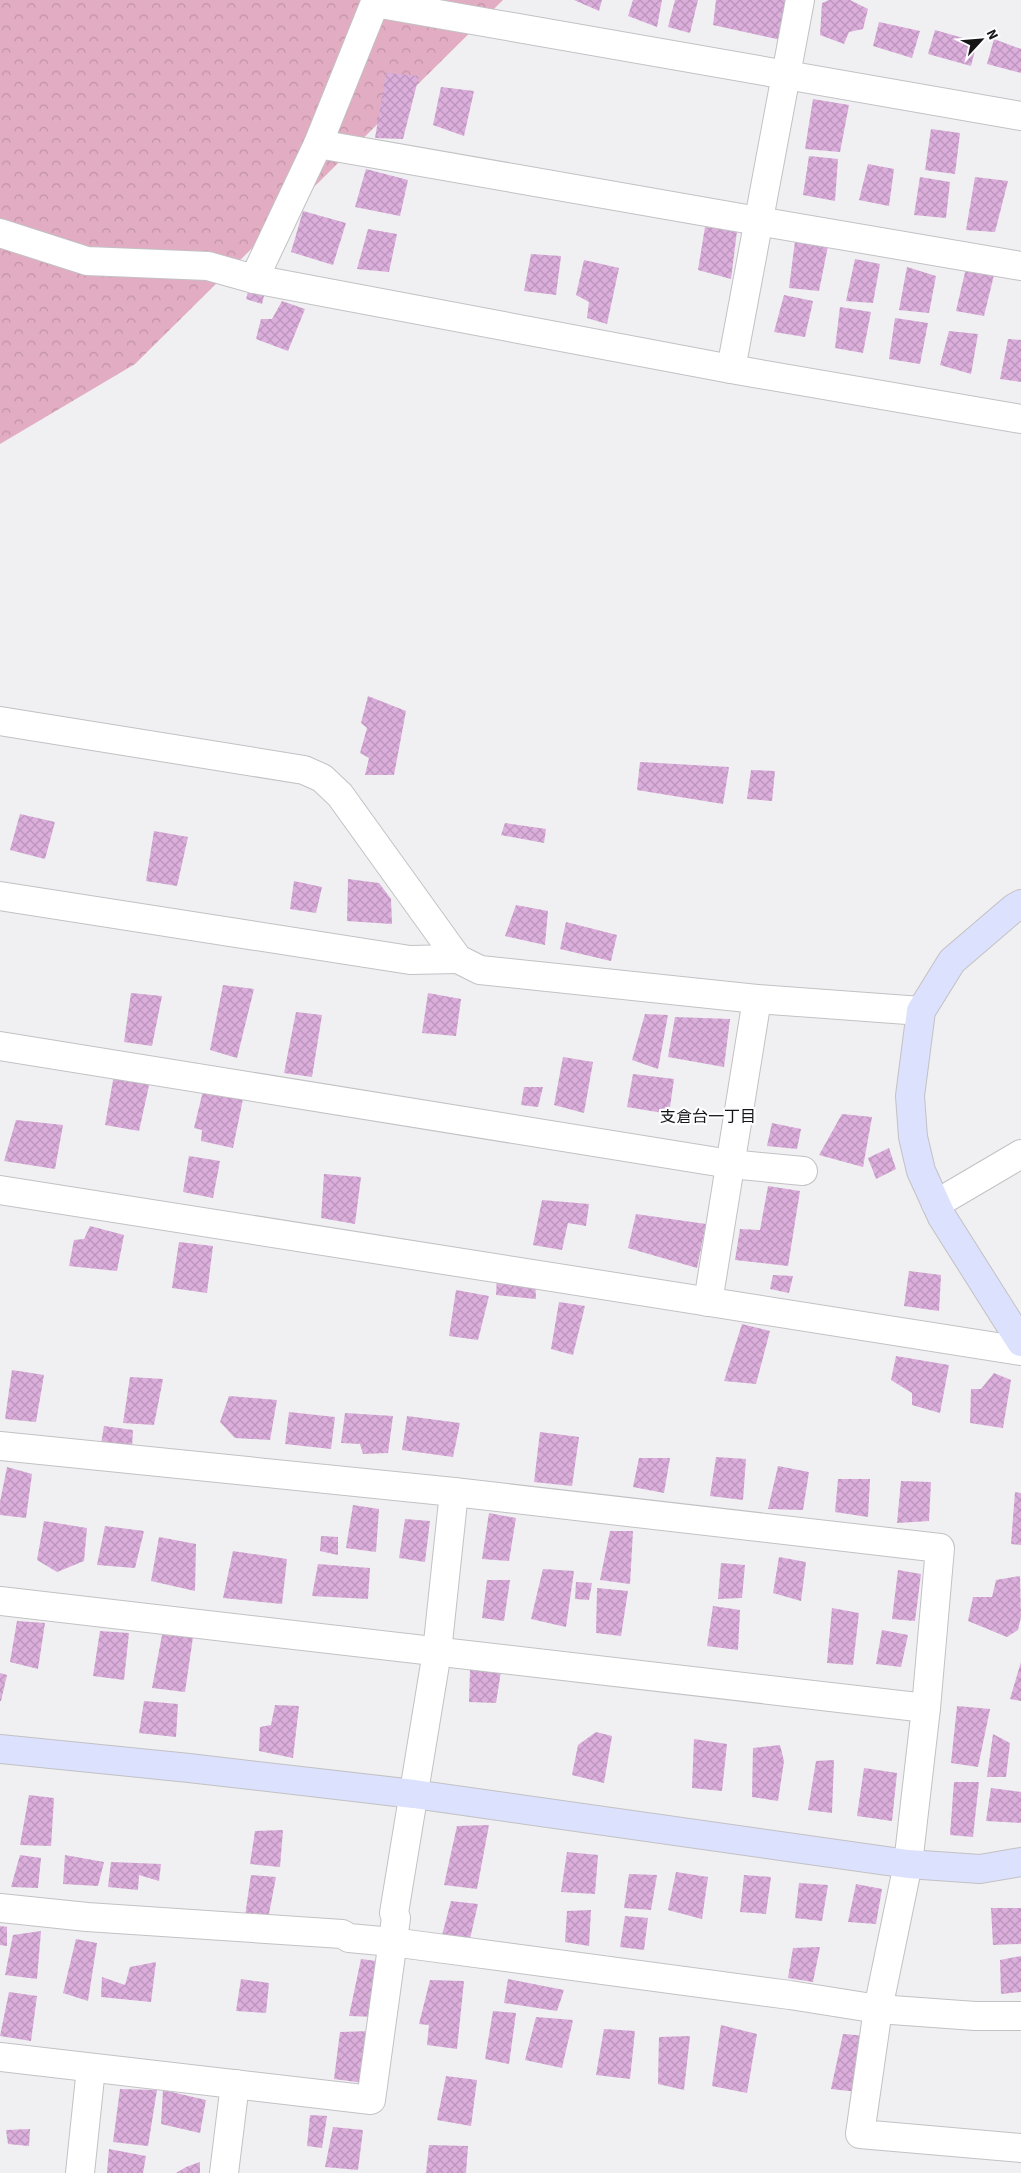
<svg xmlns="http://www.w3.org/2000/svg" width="1021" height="2173" font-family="'Source Sans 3','Noto Sans JP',sans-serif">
<defs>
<pattern id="forest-crowns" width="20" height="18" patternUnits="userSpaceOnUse" patternTransform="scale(1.25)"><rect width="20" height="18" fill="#e2acc2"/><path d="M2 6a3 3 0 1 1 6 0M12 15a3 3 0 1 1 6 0" fill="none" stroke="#c193a6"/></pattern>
<pattern id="building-cross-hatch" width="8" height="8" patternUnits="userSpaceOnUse" patternTransform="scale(1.25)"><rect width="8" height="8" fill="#dbaedc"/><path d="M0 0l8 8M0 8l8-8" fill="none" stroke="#bb95bc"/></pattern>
</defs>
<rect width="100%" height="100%" fill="#f0eff2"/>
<polygon fill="url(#forest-crowns)" points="0,0 503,0 135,364 0,444"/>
<g fill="url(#building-cross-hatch)">
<polygon points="574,0 602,0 599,11"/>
<polygon points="633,0 662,0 657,27 628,16"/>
<polygon points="675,0 698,0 690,33 668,27"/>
<polygon points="716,0 789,0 781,40 713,25"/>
<polygon points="829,0 850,0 868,9 863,29 849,32 844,44 820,35 822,3"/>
<polygon points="879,22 920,31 912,58 873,46"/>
<polygon points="935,30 977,42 971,66 928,54"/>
<polygon points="994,39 1021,49 1021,73 987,64"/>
<polygon points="386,73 419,76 403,139 375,138"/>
<polygon points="441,87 474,91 464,136 433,125"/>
<polygon points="813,99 849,105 840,152 805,149"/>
<polygon points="931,129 960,133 955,174 925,170"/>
<polygon points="809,156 838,159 835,201 803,195"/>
<polygon points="868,164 894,169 889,206 859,200"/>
<polygon points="366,169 408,180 400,216 355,207"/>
<polygon points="920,177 950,182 946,218 914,215"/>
<polygon points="975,177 1008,181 995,232 966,230"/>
<polygon points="303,211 346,223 333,265 291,252"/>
<polygon points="705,227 737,231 731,279 698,270"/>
<polygon points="368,229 397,234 389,272 357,269"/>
<polygon points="795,241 828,246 819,291 789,288"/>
<polygon points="531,254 561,256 556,295 524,291"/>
<polygon points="855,259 880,264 873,303 846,301"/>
<polygon points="584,260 619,268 607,324 587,318 589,302 576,295"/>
<polygon points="907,267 936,276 929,313 899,310"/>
<polygon points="966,268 994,275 984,316 956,311"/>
<polygon points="250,285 266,288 262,304 246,299"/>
<polygon points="784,295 813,301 805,337 774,332"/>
<polygon points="282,301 305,309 288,351 256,339 261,319 272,319"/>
<polygon points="840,307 871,312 863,353 835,348"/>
<polygon points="895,318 928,323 920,364 889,359"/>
<polygon points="949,331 978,334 971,374 940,365"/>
<polygon points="1008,339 1021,340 1021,382 1000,379"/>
<polygon points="368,696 406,711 394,775 365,775 369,758 360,753 367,728 361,723"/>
<polygon points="640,762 729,767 723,804 637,790"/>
<polygon points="751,770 775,771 772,801 747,799"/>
<polygon points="20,814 55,822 45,859 10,850"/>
<polygon points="505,823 546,829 544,843 501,835"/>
<polygon points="154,831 188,837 177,886 146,881"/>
<polygon points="348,879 379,883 391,899 392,924 347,921"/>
<polygon points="294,881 322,887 316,913 290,909"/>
<polygon points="516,905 548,911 545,945 505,936"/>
<polygon points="566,922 617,935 611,961 560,949"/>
<polygon points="223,985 254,989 237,1058 210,1050"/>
<polygon points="131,993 162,996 152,1046 124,1042"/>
<polygon points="428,993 461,999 456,1036 422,1033"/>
<polygon points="296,1012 322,1015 312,1077 284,1073"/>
<polygon points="645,1014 668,1015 658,1069 632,1060"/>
<polygon points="675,1017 730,1019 724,1067 668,1057"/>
<polygon points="563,1057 593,1062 584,1113 554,1105"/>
<polygon points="633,1074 674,1079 669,1114 627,1107"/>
<polygon points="114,1075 150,1081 139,1131 105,1125"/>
<polygon points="524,1087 543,1087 538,1107 521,1105"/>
<polygon points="203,1091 243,1099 233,1148 201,1141 202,1130 194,1128"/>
<polygon points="842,1114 872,1117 863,1167 819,1155"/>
<polygon points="16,1120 63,1125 55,1169 4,1161"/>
<polygon points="772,1123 801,1129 797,1149 767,1146"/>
<polygon points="889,1148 896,1169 876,1179 868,1158"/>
<polygon points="189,1156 220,1161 213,1198 183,1192"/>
<polygon points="324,1174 361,1177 355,1224 321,1218"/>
<polygon points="768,1186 800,1191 788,1266 735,1260 740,1229 760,1230"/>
<polygon points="542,1200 589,1204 586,1226 568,1223 562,1250 533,1245"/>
<polygon points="636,1214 706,1224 697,1268 628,1248"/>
<polygon points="90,1226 124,1235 117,1271 69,1266 74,1240 84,1239"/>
<polygon points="179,1242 213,1246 207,1293 172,1288"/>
<polygon points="909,1271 941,1275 939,1311 904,1306"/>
<polygon points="773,1275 793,1276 789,1293 770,1289"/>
<polygon points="497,1276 535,1281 536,1299 496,1295"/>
<polygon points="456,1290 489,1296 478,1340 449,1336"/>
<polygon points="559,1302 585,1306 573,1355 551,1349"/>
<polygon points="742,1324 770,1331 756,1384 724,1381"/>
<polygon points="896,1356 949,1365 940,1413 912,1405 912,1393 891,1380"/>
<polygon points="12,1370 44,1375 36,1422 5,1419"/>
<polygon points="994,1373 1011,1380 1003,1428 970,1423 971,1389 981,1389"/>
<polygon points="130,1377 163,1379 154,1425 123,1423"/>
<polygon points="229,1396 277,1400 270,1440 235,1438 220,1422"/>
<polygon points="289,1412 335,1417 331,1449 285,1444"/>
<polygon points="345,1413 393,1416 388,1453 363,1454 360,1444 341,1443"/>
<polygon points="407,1416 460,1423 453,1457 402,1450"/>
<polygon points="104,1426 133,1430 132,1447 101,1444"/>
<polygon points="540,1432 579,1437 572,1486 534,1482"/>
<polygon points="716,1457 746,1459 743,1500 710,1496"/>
<polygon points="639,1458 670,1458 664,1493 633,1487"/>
<polygon points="778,1466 809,1472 803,1510 768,1509"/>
<polygon points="7,1467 32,1474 26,1518 0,1515 0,1502"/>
<polygon points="838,1479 870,1479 868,1517 835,1512"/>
<polygon points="901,1481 931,1482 929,1521 897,1523"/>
<polygon points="1015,1492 1021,1493 1021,1545 1011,1544"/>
<polygon points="353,1505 379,1509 376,1552 346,1548"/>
<polygon points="489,1513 516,1518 509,1561 482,1559"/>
<polygon points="405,1519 430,1521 425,1562 399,1558"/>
<polygon points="44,1521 87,1528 84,1561 57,1572 37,1560"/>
<polygon points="105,1526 144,1531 135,1568 97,1565"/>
<polygon points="610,1531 633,1531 630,1584 600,1580"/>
<polygon points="321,1536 338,1537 338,1555 320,1551"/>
<polygon points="159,1537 196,1544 195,1591 151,1581"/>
<polygon points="233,1551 287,1559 282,1604 223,1598"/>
<polygon points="779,1557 806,1562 801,1601 773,1593"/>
<polygon points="721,1563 745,1565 742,1598 718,1599"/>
<polygon points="318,1564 370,1568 368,1599 312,1596"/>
<polygon points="543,1569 574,1571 566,1627 531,1619"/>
<polygon points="898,1570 921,1574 915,1621 892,1619"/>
<polygon points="1020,1576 1021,1617 1018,1630 1007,1637 968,1621 973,1597 992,1597 996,1580"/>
<polygon points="487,1580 510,1580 504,1621 482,1618"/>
<polygon points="576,1582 592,1583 589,1600 575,1599"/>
<polygon points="597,1588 628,1591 621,1636 596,1633"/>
<polygon points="713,1606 740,1610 738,1650 707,1646"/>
<polygon points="832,1608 859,1613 853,1665 827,1663"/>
<polygon points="17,1621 45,1623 38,1669 10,1662"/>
<polygon points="882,1630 908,1635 901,1667 876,1664"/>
<polygon points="100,1631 129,1633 124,1680 93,1676"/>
<polygon points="162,1635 193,1637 185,1692 152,1688"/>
<polygon points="1021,1662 1021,1701 1010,1699"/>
<polygon points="470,1669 501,1671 496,1703 469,1702"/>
<polygon points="0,1673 7,1675 1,1701 0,1701"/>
<polygon points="144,1701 178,1704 176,1737 139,1733"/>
<polygon points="275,1705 299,1706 293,1758 259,1751 260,1727 271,1725"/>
<polygon points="957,1706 990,1709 978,1767 951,1763"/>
<polygon points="596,1732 612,1736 604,1783 572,1775 578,1745"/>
<polygon points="993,1734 1010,1743 1006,1777 987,1777"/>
<polygon points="694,1739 727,1744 722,1791 692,1788"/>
<polygon points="780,1745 784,1761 778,1801 752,1797 753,1748"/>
<polygon points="834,1760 832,1813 808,1810 816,1761"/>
<polygon points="864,1768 897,1773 892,1821 857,1816"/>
<polygon points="954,1782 979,1782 973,1837 950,1835"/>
<polygon points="991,1788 1021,1792 1021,1823 986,1821"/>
<polygon points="29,1795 54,1798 51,1846 20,1845"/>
<polygon points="489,1825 477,1889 444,1885 457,1826"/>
<polygon points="283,1830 280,1867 250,1864 255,1831"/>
<polygon points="567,1852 598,1855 595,1894 561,1892"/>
<polygon points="20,1855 41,1858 38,1888 11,1887"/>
<polygon points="65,1855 104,1862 98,1886 63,1884"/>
<polygon points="111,1862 161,1864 159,1881 139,1875 138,1890 108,1887"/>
<polygon points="676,1872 708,1877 702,1919 668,1910"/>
<polygon points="629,1874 657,1875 651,1910 624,1908"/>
<polygon points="251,1875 276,1877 268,1919 245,1916"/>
<polygon points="744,1875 771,1877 766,1914 740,1912"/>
<polygon points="799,1883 828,1885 822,1921 795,1918"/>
<polygon points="856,1884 882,1889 876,1924 848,1922"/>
<polygon points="451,1901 478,1904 469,1943 441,1939"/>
<polygon points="991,1908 1021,1908 1021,1944 993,1945"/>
<polygon points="591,1910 589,1946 565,1942 567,1911"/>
<polygon points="625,1916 648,1918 644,1950 620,1947"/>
<polygon points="0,1926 7,1927 7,1946 0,1945"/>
<polygon points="41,1931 37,1979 5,1975 13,1935"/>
<polygon points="76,1939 97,1943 88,2001 63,1993"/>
<polygon points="820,1947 813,1982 788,1978 793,1948"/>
<polygon points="1021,1956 1021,1992 1001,1994 1000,1960"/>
<polygon points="361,1959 384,1962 377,2017 349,2016"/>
<polygon points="156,1962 151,2002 101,1997 102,1977 125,1985 130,1967"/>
<polygon points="241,1979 269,1983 266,2013 236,2011"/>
<polygon points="508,1979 564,1990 557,2011 504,2003"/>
<polygon points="430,1980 464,1981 457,2049 427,2045 429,2025 419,2024"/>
<polygon points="9,1992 37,1996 31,2041 0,2036"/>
<polygon points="493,2011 516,2013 509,2064 485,2059"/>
<polygon points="536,2017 573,2020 562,2068 525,2060"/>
<polygon points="721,2025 757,2034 747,2093 712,2086"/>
<polygon points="604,2029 635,2031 630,2079 596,2075"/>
<polygon points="371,2031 364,2083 334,2079 340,2032"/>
<polygon points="843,2034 869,2036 858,2092 831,2089"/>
<polygon points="690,2036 684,2090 658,2084 659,2037"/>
<polygon points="446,2076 477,2080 471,2126 437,2120"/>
<polygon points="120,2089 157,2090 148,2146 113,2142"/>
<polygon points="163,2090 206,2100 200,2133 161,2124"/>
<polygon points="310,2115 327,2116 322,2148 307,2146"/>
<polygon points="333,2127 363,2130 358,2170 325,2167"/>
<polygon points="30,2129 29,2146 8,2144 6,2130"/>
<polygon points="429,2145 468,2146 466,2173 426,2173"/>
<polygon points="109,2149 146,2156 143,2173 107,2173"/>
<polygon points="200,2162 200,2173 176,2173 186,2167"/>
</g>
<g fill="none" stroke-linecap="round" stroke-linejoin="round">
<g stroke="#c2c1c4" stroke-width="30">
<g id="street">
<polyline points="375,3 1021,116"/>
<polyline points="318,144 758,221 1021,266"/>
<polyline points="0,233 87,261 208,266 254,279 731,369 1021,419"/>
<polyline points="254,279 318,144 376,0"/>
<polyline points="731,369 800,0"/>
<polyline points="0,721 304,770 322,778 340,795 458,959 480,970 757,999 921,1011"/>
<polyline points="0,896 410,960 458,959"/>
<polyline points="0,1046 730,1164 803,1171"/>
<polyline points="0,1190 1021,1351"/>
<polyline points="936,1204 1021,1154"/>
<polyline points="708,1302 757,999"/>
<polyline points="0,1446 454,1492 940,1548 926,1708 908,1864 878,2009 860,2134 1021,2148"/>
<polyline points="0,1601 926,1708"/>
<polyline points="0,1908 87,1917 342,1934 349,1938 392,1942 790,1995 878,2009 975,2016 1021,2016"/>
<polyline points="0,2057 371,2100 396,1918 394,1913 437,1652 454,1492"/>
<polyline points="80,2173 91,2068"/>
<polyline points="224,2173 235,2084"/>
</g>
</g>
<g stroke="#c2c1c4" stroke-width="30">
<g id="secondary">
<polyline points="1021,904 1014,908 952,961 921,1011 910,1096 913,1137 921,1171 942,1217 1021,1342"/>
<polyline points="0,1749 189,1768 414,1794 908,1864 980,1869 1021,1862"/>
</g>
</g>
<use href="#street" stroke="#fff" stroke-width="28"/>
<use href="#secondary" stroke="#dce1fd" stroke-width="28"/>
</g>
<g text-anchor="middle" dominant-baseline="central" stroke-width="4.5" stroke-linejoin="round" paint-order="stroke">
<g font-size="16" fill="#151516" stroke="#fdfcff">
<text x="708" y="1117">支倉台一丁目</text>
</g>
</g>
<g transform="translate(981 40) rotate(64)" stroke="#fdfcff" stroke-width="4" paint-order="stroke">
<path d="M0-4L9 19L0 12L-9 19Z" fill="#151516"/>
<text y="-8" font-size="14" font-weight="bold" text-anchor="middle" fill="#151516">N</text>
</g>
</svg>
